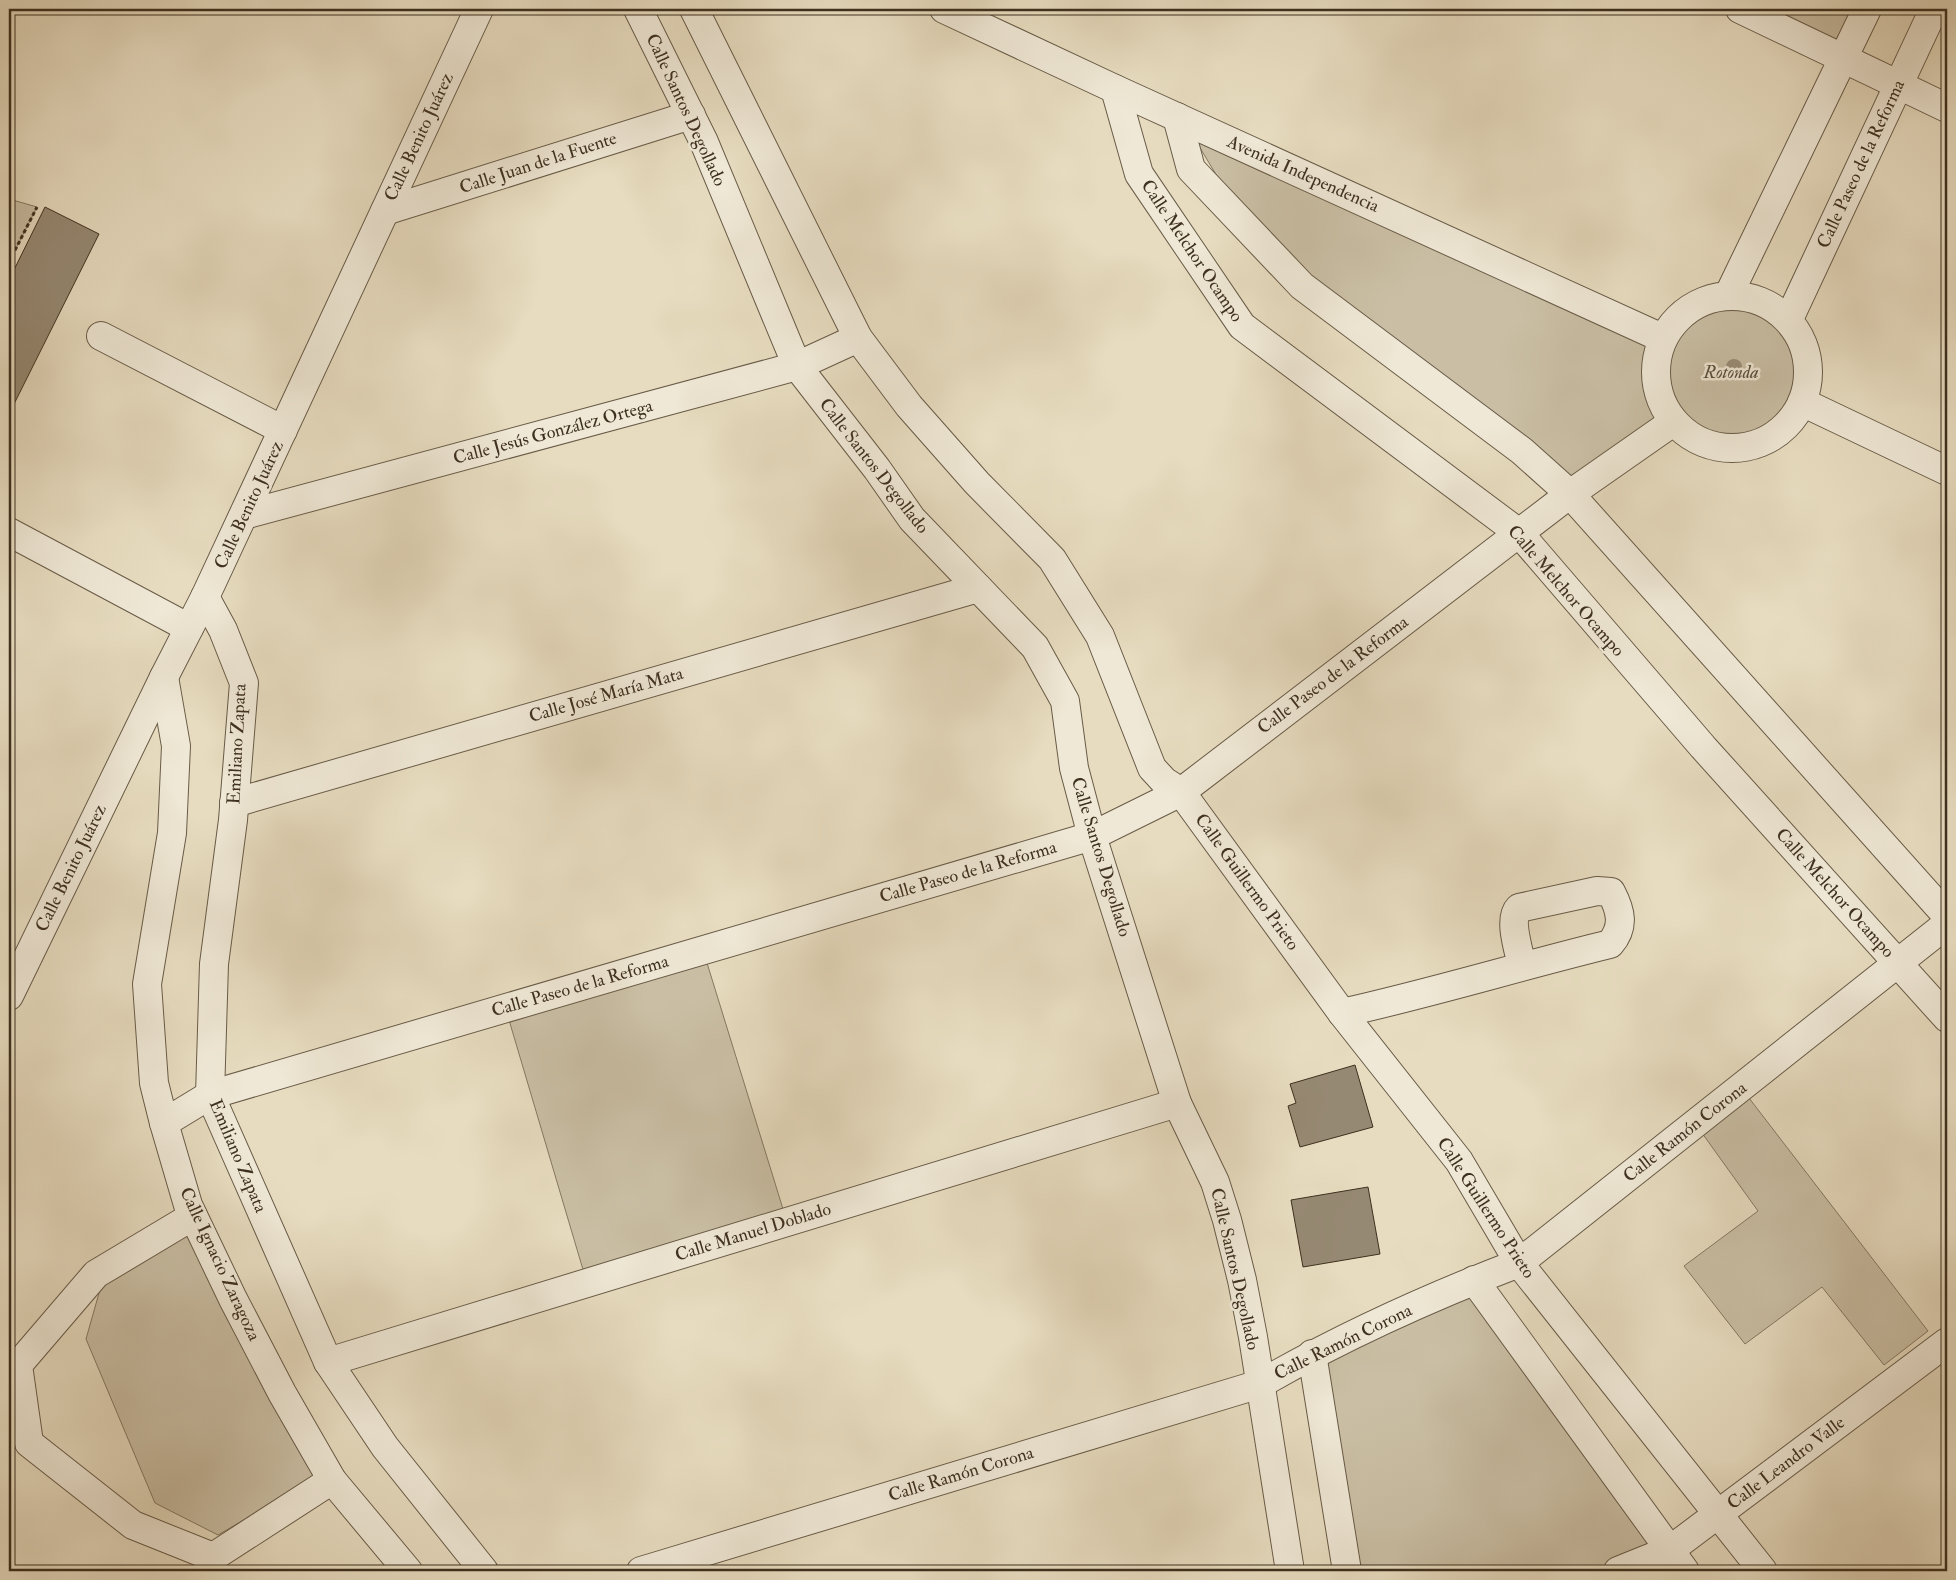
<svg xmlns="http://www.w3.org/2000/svg" width="1956" height="1580" font-family="'IM FELL Double Pica',serif">
<rect width="100%" height="100%" fill="#e7dcc0"/>
<filter id="stains"><feTurbulence type="fractalNoise" baseFrequency=".004" numOctaves="4"/><feColorMatrix values="0 0 0 0 .2 0 0 0 0 .09 0 0 0 0 .02 0 0 0 .5 -.17"/></filter>
<radialGradient id="worn" r=".72"><stop offset=".6" stop-color="#630" stop-opacity="0"/><stop offset="1" stop-color="#630" stop-opacity=".3"/></radialGradient>
<g fill="#cabfa5" stroke="#847862">
<polygon points="1740,9 1867,9 1842,57"/>
<polygon points="1190,131 1656,339 1652,388 1664,423 1569,493 1416,369 1239,213"/>
<polygon points="9,199 37,207 9,262"/>
<polygon points="1731,300 1744,300 1763,307 1783,321 1804,363 1799,385 1789,413 1779,426 1759,441 1705,442 1677,418 1662,387 1661,364 1665,342 1692,312 1714,301"/>
<polygon points="707,963 783,1209 584,1273 509,1020"/>
<polygon points="1749,1098 1928,1331 1884,1365 1822,1287 1745,1344 1684,1266 1758,1211 1702,1133"/>
<polygon points="190,1227 319,1476 218,1535 155,1503 86,1339 103,1279"/>
<polygon points="1474,1280 1670,1550 1618,1571 1346,1571 1312,1354"/>
</g>
<g fill="#968973" stroke="#3e301f">
<polygon points="45,207 99,234 9,414 9,280"/>
<polygon points="1355,1065 1373,1127 1300,1147 1288,1106 1296,1103 1290,1084"/>
<polygon points="1368,1187 1380,1254 1303,1267 1291,1200"/>
</g>
<g fill="none" stroke-linecap="round" stroke-linejoin="round">
<g stroke="#685b47" stroke-width="30">
<g id="minor">
<polyline points="638,9 704,142 797,366 877,469 912,519 1035,647 1065,701 1074,768 1092,836 1177,1103 1215,1182 1227,1220 1242,1280 1253,1337 1290,1571"/>
<polyline points="694,9 858,338 909,406 977,483 1052,559 1100,636 1152,768 1164,781 1181,792 1342,1013 1459,1161 1519,1263 1763,1571"/>
<polyline points="944,9 1115,89 1662,338"/>
<polyline points="1740,9 1947,108"/>
<polyline points="1115,89 1139,174 1242,326 1519,533 1703,747 1947,1018"/>
<polyline points="1177,117 1191,169 1302,286 1522,451 1570,494 1947,916"/>
<polyline points="385,211 691,115"/>
<polyline points="1729,294 1867,9"/>
<circle cx="1732" cy="372" r="76"/>
<polyline points="1789,319 1934,9"/>
<polyline points="101,336 283,430"/>
<polyline points="1802,402 1947,471"/>
<polyline points="244,515 797,366 858,338"/>
<polyline points="9,532 189,628"/>
<polyline points="205,597 223,630 244,683 233,820 214,964 210,1095 328,1362 385,1447 484,1571"/>
<polyline points="164,677 176,746 172,833 147,984 154,1083 164,1123 188,1205 233,1299 282,1393 332,1480 408,1571"/>
<polyline points="234,803 978,588"/>
<polyline points="9,996 164,677 205,597 479,9"/>
<path d="M1342,1013C1432,993 1520,966 1610,944C1625,927 1621,911 1611,892L1597,891L1519,908C1508,919 1519,951 1522,966"/>
<polyline points="164,1123 210,1095 1092,836 1181,792 1570,494 1673,422"/>
<polyline points="193,1216 96,1274 18,1365 29,1443 133,1525 213,1557 332,1480"/>
<polyline points="1474,1280 1685,1571"/>
<polyline points="1312,1354 1347,1571"/>
<polyline points="328,1362 1177,1103"/>
<path d="M641,1571L1260,1384C1342,1337 1430,1297 1519,1263L1947,924"/>
<polyline points="1618,1571 1670,1550 1947,1342"/>
</g>
</g>
<polyline stroke="#3e301f" stroke-width="3" stroke-dasharray="4 2.5" stroke-linecap="butt" points="9,262 37,207"/>
<use href="#minor" stroke="#efe8d6" stroke-width="28"/>
</g>
<circle fill="#998d76" cx="1734" cy="367" r="8"/>
<g text-anchor="middle" dominant-baseline="central" stroke-width="5" stroke-linejoin="round" paint-order="stroke">
<g font-size="18" fill="#3e301f" stroke="#efe8d6">
<text transform="translate(686 110) rotate(65)">Calle Santos Degollado</text>
<text transform="translate(419 137) rotate(-65)">Calle Benito Juárez</text>
<text transform="translate(538 163) rotate(-18)">Calle Juan de la Fuente</text>
<text transform="translate(1861 164) rotate(-65)">Calle Paseo de la Reforma</text>
<text transform="translate(1303 174) rotate(24)">Avenida Independencia</text>
<text transform="translate(1192 251) rotate(56)">Calle Melchor Ocampo</text>
<text transform="translate(553 432) rotate(-15)">Calle Jesús González Ortega</text>
<text transform="translate(874 466) rotate(52)">Calle Santos Degollado</text>
<text transform="translate(249 505) rotate(-65)">Calle Benito Juárez</text>
<text transform="translate(1566 591) rotate(49)">Calle Melchor Ocampo</text>
<text transform="translate(1333 675) rotate(-37)">Calle Paseo de la Reforma</text>
<text transform="translate(606 695) rotate(-16)">Calle José María Mata</text>
<text transform="translate(237 744) rotate(-87)">Emiliano Zapata</text>
<text transform="translate(1101 857) rotate(73)">Calle Santos Degollado</text>
<text transform="translate(71 868) rotate(-64)">Calle Benito Juárez</text>
<text transform="translate(968 872) rotate(-16)">Calle Paseo de la Reforma</text>
<text transform="translate(1247 882) rotate(54)">Calle Guillermo Prieto</text>
<text transform="translate(1835 893) rotate(48)">Calle Melchor Ocampo</text>
<text transform="translate(580 986) rotate(-16)">Calle Paseo de la Reforma</text>
<text transform="translate(1685 1132) rotate(-38)">Calle Ramón Corona</text>
<text transform="translate(238 1156) rotate(67)">Emiliano Zapata</text>
<text transform="translate(1486 1208) rotate(57)">Calle Guillermo Prieto</text>
<text transform="translate(753 1232) rotate(-17)">Calle Manuel Doblado</text>
<text transform="translate(220 1264) rotate(65)">Calle Ignacio Zaragoza</text>
<text transform="translate(1235 1269) rotate(77)">Calle Santos Degollado</text>
<text transform="translate(1343 1342) rotate(-26)">Calle Ramón Corona</text>
<text transform="translate(1786 1463) rotate(-37)">Calle Leandro Valle</text>
<text transform="translate(961 1474) rotate(-17)">Calle Ramón Corona</text>
</g>
<g font-size="18" font-style="italic" fill="#5a4d3a" stroke="#efe8d6">
<text x="1731" y="372">Rotonda</text>
</g>
</g>
<rect width="1956" height="1580" fill="none" stroke="#e7dcc0" stroke-width="30"/>
<rect x="10" y="10" width="1936" height="1560" fill="none" stroke="#3e301f" stroke-width="2.5"/>
<rect x="15" y="15" width="1926" height="1550" fill="none" stroke="#3e301f"/>
<rect width="100%" height="100%" filter="url(#stains)"/>
<rect width="100%" height="100%" fill="url(#worn)"/>
</svg>
